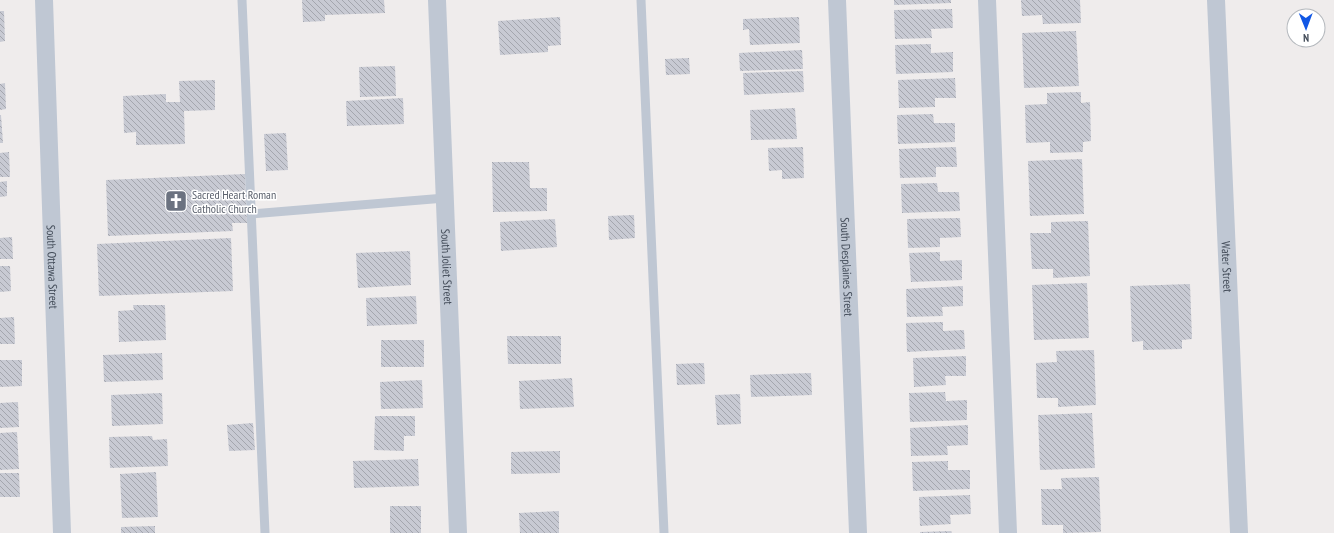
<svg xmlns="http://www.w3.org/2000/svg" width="1334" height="533" font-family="'PT Sans Narrow',sans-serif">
<defs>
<pattern id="building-back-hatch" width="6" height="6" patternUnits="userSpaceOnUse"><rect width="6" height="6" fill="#c8cad3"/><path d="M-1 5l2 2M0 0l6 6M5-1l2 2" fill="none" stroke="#a4a6ae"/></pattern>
</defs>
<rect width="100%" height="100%" fill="#efecec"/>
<g fill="url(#building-back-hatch)">
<polygon points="302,0 384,0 385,13 325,15 325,21 303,22"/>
<polygon points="894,0 951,0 951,3 894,5"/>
<polygon points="1021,0 1080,0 1081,23 1043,24 1042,15 1022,16"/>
<polygon points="952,9 953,28 931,29 932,38 895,39 894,10"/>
<polygon points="0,11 4,11 5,41 0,42"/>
<polygon points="560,17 561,45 548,46 548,52 500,55 498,21"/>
<polygon points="799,17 800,43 750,45 749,29 743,30 743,19"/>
<polygon points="1076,31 1079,86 1024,88 1022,33"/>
<polygon points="931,44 931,53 953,52 953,72 896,74 895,45"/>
<polygon points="802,50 803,69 740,71 739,53"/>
<polygon points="689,58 690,74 666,75 665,59"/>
<polygon points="395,66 396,96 360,97 359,67"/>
<polygon points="803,71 804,92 744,95 743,73"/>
<polygon points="955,78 956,98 935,98 935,107 899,108 898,80"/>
<polygon points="215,80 215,110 184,111 185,144 136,145 136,132 124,133 123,96 166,94 166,102 180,102 179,81"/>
<polygon points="5,83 6,109 0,110 0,84"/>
<polygon points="1081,92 1081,103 1090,102 1091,141 1083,142 1083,152 1050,153 1050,142 1026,143 1025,105 1047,104 1047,93"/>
<polygon points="403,98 404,124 347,126 346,101"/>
<polygon points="795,108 797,139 751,140 750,110"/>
<polygon points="933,114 934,123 955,123 955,142 898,144 897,115"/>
<polygon points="0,115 1,115 3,143 0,143"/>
<polygon points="286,133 288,170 266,171 264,134"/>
<polygon points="803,147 804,178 782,179 782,170 769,171 768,148"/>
<polygon points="956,147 957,167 936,167 936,177 900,178 899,149"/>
<polygon points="9,152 10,177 0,177 0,153"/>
<polygon points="1082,159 1084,214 1030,216 1028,161"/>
<polygon points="492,162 529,162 530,188 547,188 547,211 493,212"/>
<polygon points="245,174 247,223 232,223 233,231 108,236 106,180"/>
<polygon points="7,181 7,196 0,197 0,182"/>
<polygon points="937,183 938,192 959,192 960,211 902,213 901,184"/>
<polygon points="634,215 635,238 609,240 608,216"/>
<polygon points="960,218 961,237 940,238 940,247 908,248 907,219"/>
<polygon points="555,219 557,247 501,251 500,222"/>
<polygon points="1088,221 1090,276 1053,278 1053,269 1032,269 1030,233 1051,233 1051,222"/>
<polygon points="12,237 13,259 0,259 0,238"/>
<polygon points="231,238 233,291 99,296 97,244"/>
<polygon points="410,251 411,285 358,288 356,253"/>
<polygon points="940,252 940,261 962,260 962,280 911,282 909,253"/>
<polygon points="0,266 10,266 11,291 0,292"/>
<polygon points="1087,283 1089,338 1034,340 1032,285"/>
<polygon points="1190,284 1192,339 1182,340 1182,349 1143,350 1143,341 1132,342 1130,286"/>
<polygon points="963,286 963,306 942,307 943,316 907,317 906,289"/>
<polygon points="416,296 417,324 367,326 366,298"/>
<polygon points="133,305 165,305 166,340 119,342 118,311 134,310"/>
<polygon points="14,317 15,344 0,344 0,318"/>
<polygon points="943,322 943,331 964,330 965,349 907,352 906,323"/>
<polygon points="507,336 561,336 561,364 508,364"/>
<rect x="381" y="340" width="43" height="27"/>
<polygon points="1094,350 1096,405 1058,407 1058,398 1037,398 1036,363 1057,362 1056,351"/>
<polygon points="162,353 163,380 104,382 103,355"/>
<polygon points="966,356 966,376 945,376 946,385 914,387 913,358"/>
<polygon points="0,360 22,360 22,386 0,387"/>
<polygon points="704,363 705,384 677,385 676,364"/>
<polygon points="811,373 812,395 751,397 750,375"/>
<polygon points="572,378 574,407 520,409 519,381"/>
<polygon points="422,380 423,408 381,409 380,382"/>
<polygon points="945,392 946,401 967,400 967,420 910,422 909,393"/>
<polygon points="162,393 163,424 112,426 111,395"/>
<polygon points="740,394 741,424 717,425 715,395"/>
<polygon points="18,402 19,427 0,428 0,403"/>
<polygon points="1092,413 1095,468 1040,470 1038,415"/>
<polygon points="375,416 415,416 415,436 404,436 404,451 374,450"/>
<polygon points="253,423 255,450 229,451 227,425"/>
<polygon points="968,425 968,445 947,446 948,455 911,456 910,428"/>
<polygon points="17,432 19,469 0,470 0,433"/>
<polygon points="152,436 153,440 167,439 168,466 110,468 109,437"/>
<polygon points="560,451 560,473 511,474 511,452"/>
<polygon points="418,459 419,486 354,488 353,461"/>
<polygon points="948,461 948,470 970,470 970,489 913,491 912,462"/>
<polygon points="156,472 158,517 122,518 120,474"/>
<polygon points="0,473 19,473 20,497 0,497"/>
<polygon points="1099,477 1101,532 1063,533 1063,525 1042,525 1041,489 1062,489 1061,478"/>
<polygon points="970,495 971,514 950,515 951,524 920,526 919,497"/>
<rect x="390" y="506" width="31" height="27"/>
<polygon points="559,511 559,533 520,533 519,513"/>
<polygon points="155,526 155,533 121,533 121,527"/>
<polygon points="951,531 952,533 920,533 920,532"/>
</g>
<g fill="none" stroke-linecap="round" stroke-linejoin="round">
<g stroke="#bfc7d3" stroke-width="9">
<polyline points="242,0 265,533"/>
<polyline points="641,0 664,533"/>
<polyline points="252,214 445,198"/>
</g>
<g stroke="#bfc7d3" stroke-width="18">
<path id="s1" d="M44,0L62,533"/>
<path id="s2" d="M437,0L458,533"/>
<path id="s3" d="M837,0L858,533"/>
<polyline points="987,0 1008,533"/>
<path id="s4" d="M1216,0L1239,533"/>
</g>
</g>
<defs>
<g id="church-square" transform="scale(1.15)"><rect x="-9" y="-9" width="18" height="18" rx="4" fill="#6b7280" stroke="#fff"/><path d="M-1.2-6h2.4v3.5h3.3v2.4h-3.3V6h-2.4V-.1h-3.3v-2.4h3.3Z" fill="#fff"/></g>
</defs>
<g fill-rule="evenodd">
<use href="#church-square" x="176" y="201"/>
</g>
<g text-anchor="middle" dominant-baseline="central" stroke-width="3" stroke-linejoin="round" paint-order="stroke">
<g font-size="12" fill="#5b616d" stroke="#fff" text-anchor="start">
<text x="192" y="194">Sacred Heart Roman<tspan x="192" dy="14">Catholic Church</tspan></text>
</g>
<g font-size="12" fill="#444d5a" stroke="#fff">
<text stroke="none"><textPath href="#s1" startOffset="267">South Ottawa Street</textPath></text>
<text stroke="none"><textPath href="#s2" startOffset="267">South Joliet Street</textPath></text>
<text stroke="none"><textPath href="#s3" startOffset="267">South Desplaines Street</textPath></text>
<text stroke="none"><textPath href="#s4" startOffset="267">Water Street</textPath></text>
</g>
</g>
<g transform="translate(1306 28) rotate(179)"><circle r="19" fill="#ffffff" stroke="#b4b8bd"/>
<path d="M0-3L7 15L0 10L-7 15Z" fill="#1157e5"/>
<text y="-6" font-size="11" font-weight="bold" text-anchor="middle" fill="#444d5a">N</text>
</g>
</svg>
